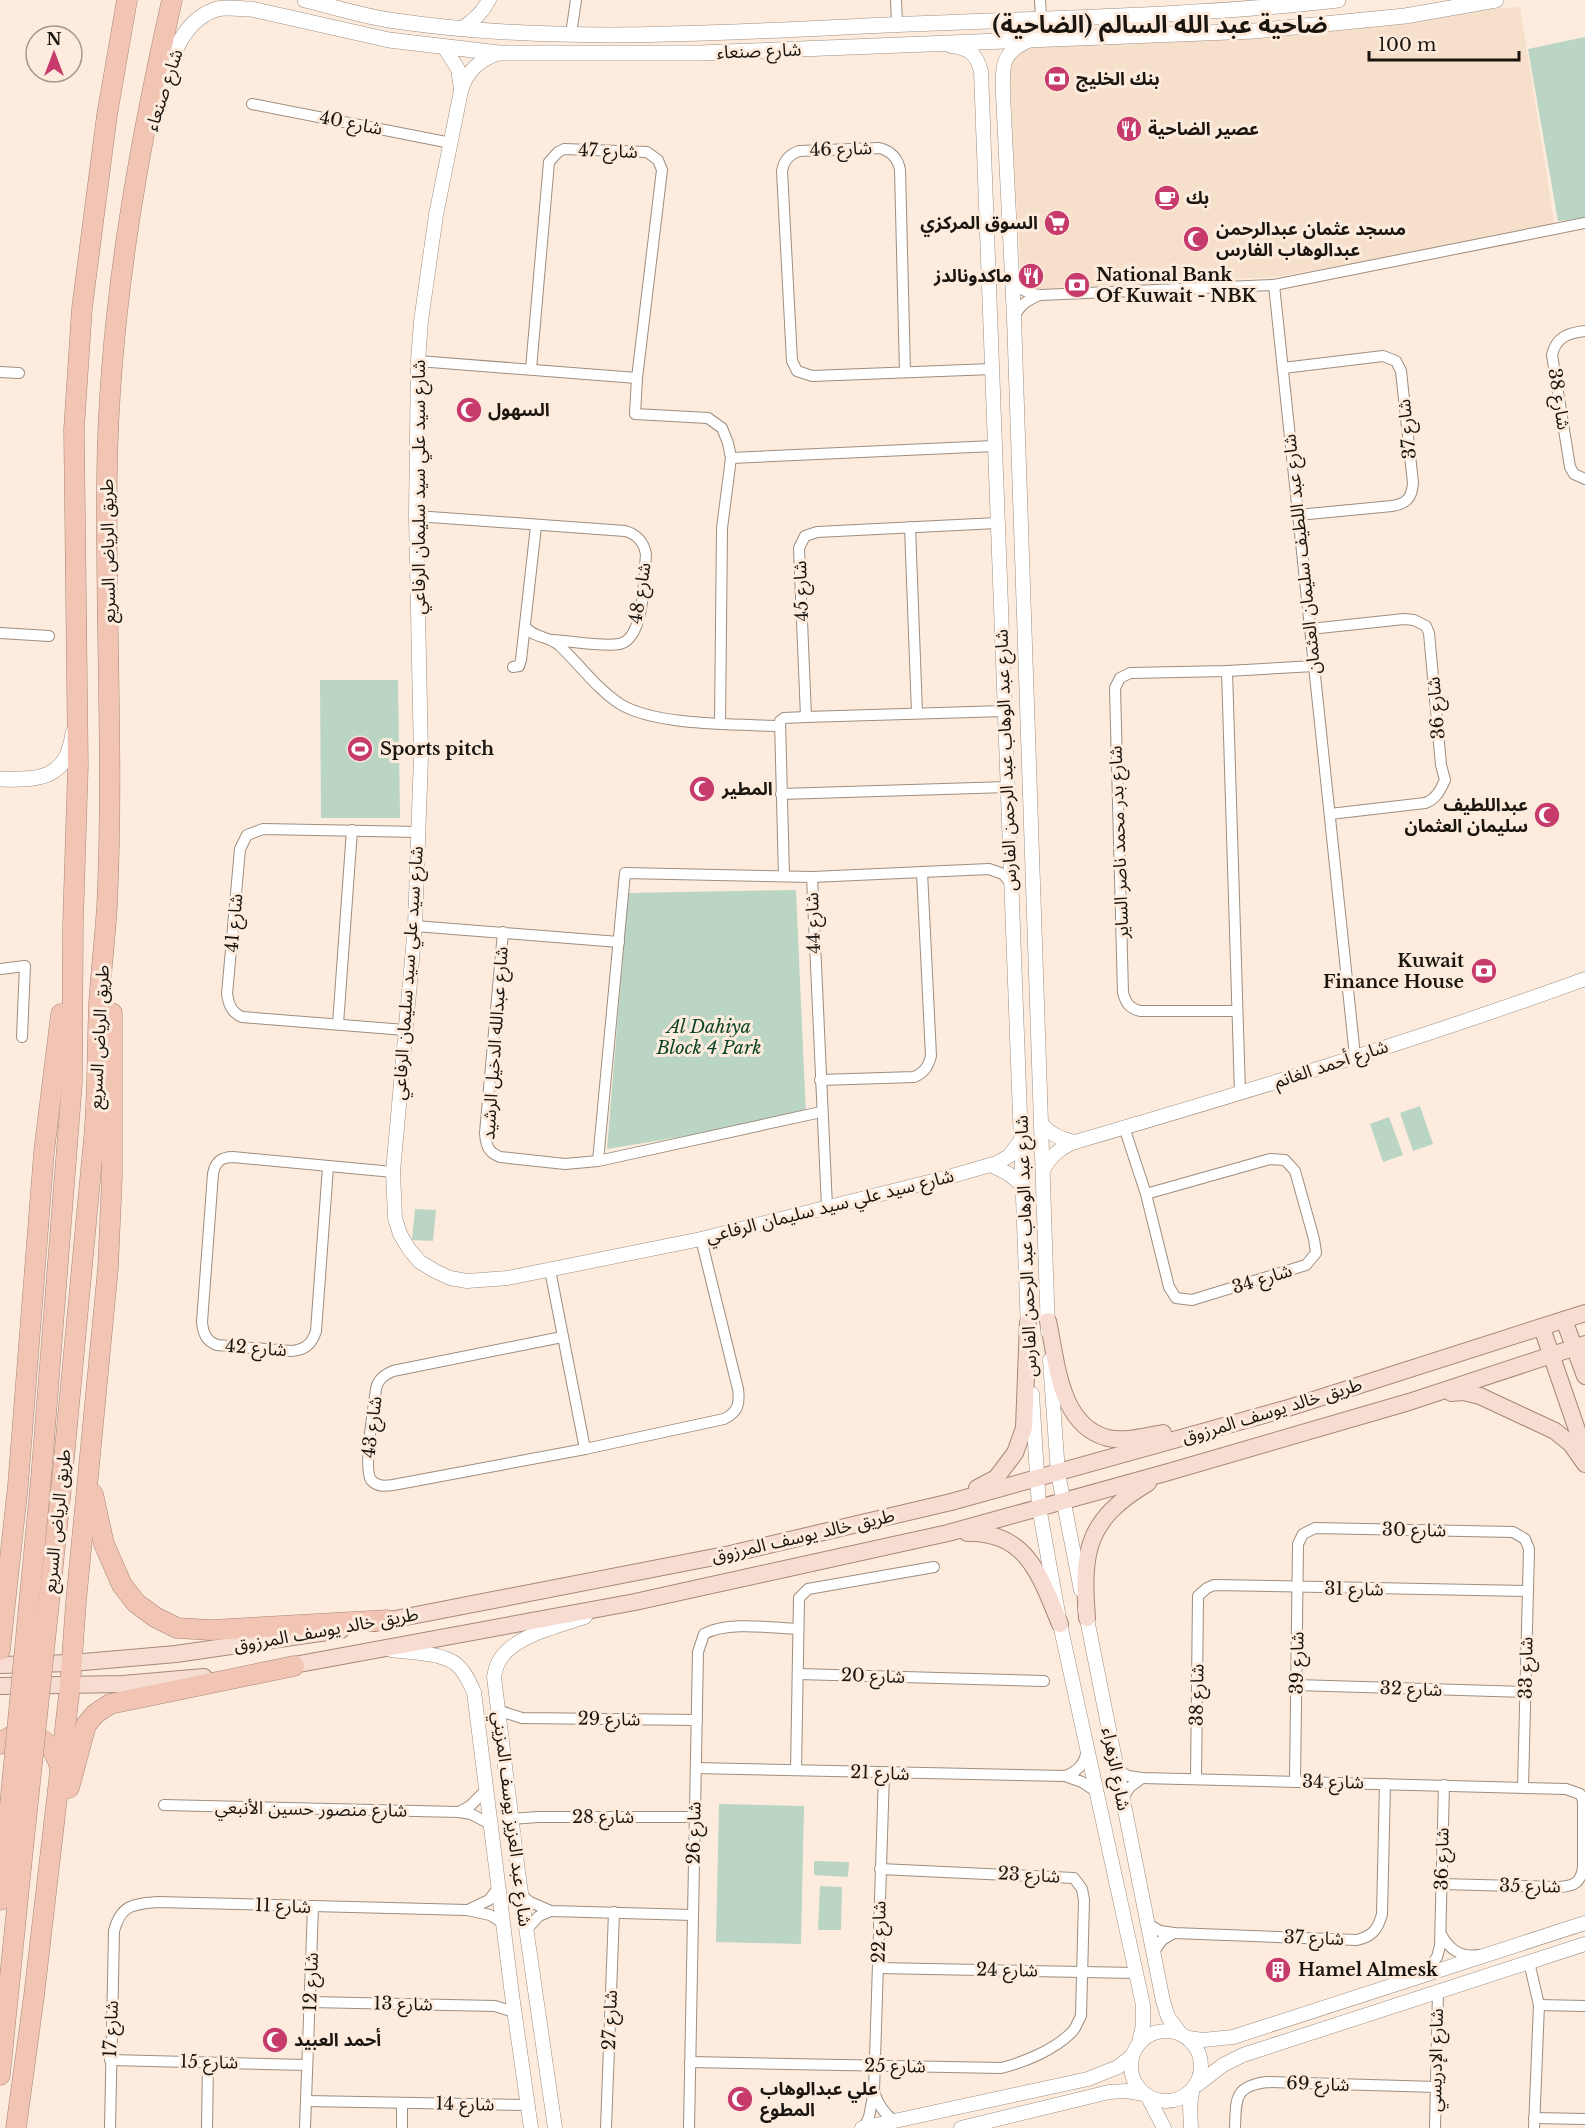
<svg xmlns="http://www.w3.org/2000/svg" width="1585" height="2128" font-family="'Libre Baskerville','Noto Sans Arabic',serif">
<rect width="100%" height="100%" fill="#fdecdd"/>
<polygon fill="#f7e0cb" points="1520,7 1555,227 1276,277 1032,289 1022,285 1013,152 1010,59 1031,43 1294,32 1415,23 1465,11"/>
<g fill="#bad5c3">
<polygon points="1585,37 1585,218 1558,221 1528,49"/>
<polygon points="320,680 398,680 400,818 321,818"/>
<polygon points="796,890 806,1116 607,1149 628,893"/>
<polygon points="1420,1106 1433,1144 1413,1151 1400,1113"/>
<polygon points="1389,1117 1403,1155 1383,1162 1370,1124"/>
<polygon points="415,1209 436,1210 433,1241 412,1240"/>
<polygon points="719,1804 804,1806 801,1944 716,1942"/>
<polygon points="814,1861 849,1862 848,1877 814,1875"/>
<polygon points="820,1886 842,1887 841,1930 818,1930"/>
</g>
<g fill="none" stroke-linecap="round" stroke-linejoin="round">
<g stroke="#9e8e80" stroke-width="12">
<g id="minor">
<polyline points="896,0 897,24"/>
<polyline points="1040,0 1041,18"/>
<polyline points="571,34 576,0"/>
<polyline points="252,104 451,143"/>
<path d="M1012,280C1020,290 1027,293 1040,295L1274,285L1585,223"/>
<polyline points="1274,285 1355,1056"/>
<path d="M1014,317C1020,305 1027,300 1040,295"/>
<path d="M1585,331C1568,333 1556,337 1552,355L1570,467L1574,474L1585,479"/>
<polyline points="418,361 637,378"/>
<path d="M1283,368L1383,356L1396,361L1401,371L1413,483C1412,498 1406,504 1392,506L1298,515"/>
<polyline points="531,369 549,162 558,152 564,149 647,152 658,160 662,170 637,378 635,414 708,418 722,428 728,443 731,458 722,528 720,723"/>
<polyline points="0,372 19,373"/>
<path d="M905,372L900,170C898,158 891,151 879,148L799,151C789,155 784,160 782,171L792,361L797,371L812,376L992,369"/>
<polyline points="731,458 994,446"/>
<path d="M416,516L625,531C637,534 644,543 646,554C644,576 645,640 619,644C602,647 571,641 553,640"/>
<polyline points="910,527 917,713"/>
<path d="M525,626C532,638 550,636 560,646C580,665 597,689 620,704C656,726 736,724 779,726"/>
<path d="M1310,629L1404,619L1414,620L1426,626L1429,633L1441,765L1445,780C1440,791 1436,799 1425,803L1330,814"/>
<polyline points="0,633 49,636"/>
<polyline points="513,667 519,666 521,660 536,526"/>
<polyline points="1227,671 1240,1093"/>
<polyline points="806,717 799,548 805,536 817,532 997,523"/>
<polyline points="781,794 1008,787"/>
<polyline points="784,876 780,721 784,718 806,717 1004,711"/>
<polyline points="812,877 827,1207"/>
<polyline points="415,926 619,942"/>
<path d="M503,932L485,1133C486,1146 488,1152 500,1157L565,1164L598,1161L821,1112"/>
<polyline points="0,969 25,966 22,1037"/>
<path d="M1237,1011H1140C1129,1008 1126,1003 1123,993L1115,688L1120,678L1130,673L1227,671L1314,666"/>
<polyline points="338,1024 352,830"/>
<path d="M405,1030L242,1017C231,1012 229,1005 227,994L240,849L247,835L263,829L419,832"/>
<path d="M820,1080L914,1077C924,1073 928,1067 931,1056L922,872"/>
<polyline points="1124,1127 1146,1194 1169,1287 1176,1298 1192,1300 1306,1265 1316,1253 1314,1239 1295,1171 1285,1160 1270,1159 1146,1194"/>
<polyline points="598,1161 625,873 812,877 989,869 1003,874 1012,885"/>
<path d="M328,1167L316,1331C312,1344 305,1350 291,1351L217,1345C206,1341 203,1333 202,1322L213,1174C215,1162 221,1157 233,1157L393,1172"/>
<polyline points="550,1270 585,1449"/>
<path d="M562,1337L393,1371C384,1375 378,1379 376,1389C374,1405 363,1469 371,1480C377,1487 385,1486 393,1485L585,1449L724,1419C738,1412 740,1404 738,1389L701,1239"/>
<polyline points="798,1674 1044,1681"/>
<polyline points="1296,1685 1526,1692"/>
<polyline points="497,1710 522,1718 697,1720"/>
<polyline points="696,1768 1065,1776 1082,1782 1097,1792"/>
<path d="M1115,1768L1128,1776L1142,1778L1566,1789L1580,1794L1583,1800V1867C1581,1883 1574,1886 1559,1887L1441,1884"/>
<polyline points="796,1770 799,1598 808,1589 934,1567"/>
<path d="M1065,1776C1079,1771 1085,1763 1087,1749"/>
<polyline points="1196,1779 1198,1596 1207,1588 1214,1585 1528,1591"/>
<polyline points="1295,1782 1298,1544 1303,1534 1315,1528 1513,1532 1525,1539 1529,1549 1523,1787"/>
<polyline points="1122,1799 1130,1787 1142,1778"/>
<polyline points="164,1805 459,1812 471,1814 490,1824"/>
<polyline points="459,1812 470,1806 486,1790"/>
<polyline points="511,1819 538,1817 695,1817"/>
<polyline points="521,1895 530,1902 551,1911 693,1915"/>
<polyline points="470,1909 489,1900 498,1888"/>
<path d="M1148,1924L1160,1931L1174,1933L1357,1940C1373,1936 1378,1929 1382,1914L1385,1784"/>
<polyline points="526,1930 539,1916 551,1911"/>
<path d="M1441,1934C1449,1949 1460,1958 1479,1955"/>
<polyline points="1153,1953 1162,1940 1174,1933"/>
<polyline points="1529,1962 1539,2005 1534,2128"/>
<polyline points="878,1968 1136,1973"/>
<polyline points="1424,1975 1437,1957 1440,1946 1444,1785"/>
<polyline points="311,2002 495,2006 514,2012"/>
<polyline points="1539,2005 1585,2006"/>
<polyline points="110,2060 307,2065"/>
<path d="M690,2062L1001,2068C1025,2062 1054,2050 1072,2032C1076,2028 1078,2021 1081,2016L1084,1900L1082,1889L1074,1878L880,1869"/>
<path d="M874,2092C878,2104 883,2112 894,2121"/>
<polyline points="306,2101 527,2105"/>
<polyline points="1534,2118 1585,2119"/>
<polyline points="864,2127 869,2117 874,2091 884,1773"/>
<path d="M110,2128L114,1931C121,1904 134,1904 158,1902L467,1910L490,1915L503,1923"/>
<polyline points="207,2128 208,2062"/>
<polyline points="305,2128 313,1907"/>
<polyline points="402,2128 402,2104"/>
<polyline points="606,2128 614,1912"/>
<path d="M689,2128L698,1652L704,1634C728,1621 771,1628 798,1629"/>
<path d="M1235,2128C1236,2099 1234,2086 1267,2082L1436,2087"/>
<polyline points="1435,2128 1438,1992"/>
</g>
</g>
<g stroke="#9e8e80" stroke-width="15">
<g id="tertiary">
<path d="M462,28C474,21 482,13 489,0"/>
<path d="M1028,41C1000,54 1003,66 1003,94L1014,317L1048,1332"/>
<path d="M951,46C969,48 976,53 981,71L1028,1330"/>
<polyline points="444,47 458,69 461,89"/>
<path d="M499,53C480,60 467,70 461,91L436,215L421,321L418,361L416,516L421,756L415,926L393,1172L395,1218L400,1234L409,1249L420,1262L435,1271L450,1278L467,1281L508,1278L701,1239L945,1178L997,1163L1009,1156L1021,1140"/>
<path d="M1042,1125C1052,1135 1061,1139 1075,1142"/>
<polyline points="991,1165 1009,1174 1024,1187"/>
<path d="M1043,1170C1051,1156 1059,1148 1075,1142C1246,1092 1417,1040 1585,979"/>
<polyline points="1050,1360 1058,1473 1081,1590"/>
<polyline points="1032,1394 1039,1507 1060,1624 1143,2005 1143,2025 1139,2043"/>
<polyline points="1085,1609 1163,2001 1168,2017 1180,2033"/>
<path d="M391,1650C409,1652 442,1653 456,1664C465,1671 469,1682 474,1692L512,1995L531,2128"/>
<circle cx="1166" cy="2066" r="35"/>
<polyline points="1188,2038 1203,2040 1233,2037 1585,1923"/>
<polyline points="1197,2085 1223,2065 1243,2055 1585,1944"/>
<polyline points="1148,2097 1164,2128"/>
<path d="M555,2128L518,1872L494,1677C495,1672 496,1667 498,1663C511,1636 559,1626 585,1617"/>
<polyline points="862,2128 1088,2079 1118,2067 1132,2056"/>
<polyline points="961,2128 1109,2092 1127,2091 1144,2094"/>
<polyline points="1191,2128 1190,2106 1192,2092"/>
</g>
</g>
<g stroke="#9e8e80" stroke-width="16">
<g id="secondary">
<path d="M305,0C335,7 365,17 396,21C566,46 740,31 911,24C1054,18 1196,16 1338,0"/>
<path d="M159,102C168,69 177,24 214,10C225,6 239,9 251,9L389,40L499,53H700L1254,31L1405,16L1496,0"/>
<path d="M0,779C38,780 67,780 73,733"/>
</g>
</g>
<g stroke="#a6877a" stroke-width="18">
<g id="primary">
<polyline points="1564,1320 1585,1376"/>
<path d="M1048,1321C1057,1361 1059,1426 1108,1438C1125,1442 1147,1436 1163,1433"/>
<polyline points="1542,1328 1585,1453"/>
<polyline points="1451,1393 1463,1392 1480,1396 1555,1431 1571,1444 1585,1464"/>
<polyline points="977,1488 996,1478 1015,1453 1024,1428 1028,1322"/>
<path d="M967,1533C1027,1531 1040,1576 1060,1624"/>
<path d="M1087,1618C1082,1551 1086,1520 1148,1483"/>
<polyline points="375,1623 730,1554 951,1502 1285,1409 1585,1313"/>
<polyline points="0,1665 72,1663 176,1654 341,1630"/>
<polyline points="283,1667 635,1602 948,1533 1165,1473 1409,1402 1585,1344"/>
<polyline points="0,1686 123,1684 204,1677"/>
</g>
</g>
<g stroke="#a6877a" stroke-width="21">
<g id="motorway">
<polyline points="41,1479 72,1083 73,922 78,766 74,429 82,308 107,115 127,0"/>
<path d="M62,1480C73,1366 84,1252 94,1138C98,1093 97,1048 99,1003C101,971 105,939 107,906C114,762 105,617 107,473C109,314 137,154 172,0"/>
<polyline points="93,1494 104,1544 122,1585 136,1603 155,1617 177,1628 211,1630 388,1620"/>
<polyline points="0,1650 18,1485 44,1152 61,1014"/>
<path d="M0,1744C25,1721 54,1740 60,1768"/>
<polyline points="69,1788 86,1725 95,1714 110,1704 294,1666"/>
<polyline points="0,1900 4,1868"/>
<polyline points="0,2075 21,1868"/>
<polyline points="16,2128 34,1996 70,1686 76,1602 108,1268 112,1177 112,1013"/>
</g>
</g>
<use href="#minor" stroke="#fff" stroke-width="10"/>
<use href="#tertiary" stroke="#fff" stroke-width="14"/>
<use href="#secondary" stroke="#fff" stroke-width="15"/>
<use href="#primary" stroke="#f7dcd1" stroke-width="16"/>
<use href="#motorway" stroke="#f1c4b3" stroke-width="20"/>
<g stroke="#a6877a" stroke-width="21" stroke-linecap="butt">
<g id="motorway-bridge">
<polyline points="4,1868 41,1479"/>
<polyline points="21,1868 62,1480"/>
</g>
</g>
<use href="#motorway-bridge" stroke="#f1c4b3" stroke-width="20"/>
</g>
<defs>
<g id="bank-disc" transform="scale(1.35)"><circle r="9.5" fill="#c63a6c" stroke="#fdecdd"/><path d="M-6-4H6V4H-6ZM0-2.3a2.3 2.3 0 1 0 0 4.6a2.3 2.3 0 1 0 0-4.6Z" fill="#fff"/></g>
<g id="restaurant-disc" transform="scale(1.35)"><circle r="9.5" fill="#c63a6c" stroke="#fdecdd"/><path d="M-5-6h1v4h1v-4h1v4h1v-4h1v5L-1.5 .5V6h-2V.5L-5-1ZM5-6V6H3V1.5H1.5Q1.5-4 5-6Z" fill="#fff"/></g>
<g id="cafe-disc" transform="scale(1.35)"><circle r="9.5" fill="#c63a6c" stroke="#fdecdd"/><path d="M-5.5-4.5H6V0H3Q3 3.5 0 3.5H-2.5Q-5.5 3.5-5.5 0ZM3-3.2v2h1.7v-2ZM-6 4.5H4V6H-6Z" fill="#fff"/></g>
<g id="supermarket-disc" transform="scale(1.35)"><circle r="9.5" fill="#c63a6c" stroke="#fdecdd"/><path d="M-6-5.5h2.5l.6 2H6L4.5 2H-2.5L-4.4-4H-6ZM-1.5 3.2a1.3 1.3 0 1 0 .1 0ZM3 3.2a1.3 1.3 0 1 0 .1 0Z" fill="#fff"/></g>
<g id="mosque-disc" transform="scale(1.35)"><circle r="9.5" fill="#c63a6c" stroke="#fdecdd"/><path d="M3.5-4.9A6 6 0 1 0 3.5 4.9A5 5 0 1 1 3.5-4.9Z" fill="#fff"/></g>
<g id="stadium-disc" transform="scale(1.35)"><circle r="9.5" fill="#c63a6c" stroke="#fdecdd"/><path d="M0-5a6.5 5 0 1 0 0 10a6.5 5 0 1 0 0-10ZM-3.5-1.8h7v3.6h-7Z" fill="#fff"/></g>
<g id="building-disc" transform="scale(1.35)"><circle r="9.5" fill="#c63a6c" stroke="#fdecdd"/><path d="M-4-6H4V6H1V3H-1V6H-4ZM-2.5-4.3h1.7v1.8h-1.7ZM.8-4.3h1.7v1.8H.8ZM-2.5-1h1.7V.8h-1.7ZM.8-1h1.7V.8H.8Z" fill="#fff"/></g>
</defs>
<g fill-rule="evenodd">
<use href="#bank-disc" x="1057" y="79"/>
<use href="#restaurant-disc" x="1129" y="129"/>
<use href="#cafe-disc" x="1167" y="198"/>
<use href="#supermarket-disc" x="1057" y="223"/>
<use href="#mosque-disc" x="1196" y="239"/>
<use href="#restaurant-disc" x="1031" y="276"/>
<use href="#bank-disc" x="1077" y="285"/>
<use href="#mosque-disc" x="469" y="410"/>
<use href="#stadium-disc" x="360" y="749"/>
<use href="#mosque-disc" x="702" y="789"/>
<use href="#mosque-disc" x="1547" y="815"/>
<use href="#bank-disc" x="1484" y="971"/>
<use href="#building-disc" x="1278" y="1970"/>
<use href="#mosque-disc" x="275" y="2040"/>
<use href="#mosque-disc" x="740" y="2099"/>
</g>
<g text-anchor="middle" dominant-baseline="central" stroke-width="6" stroke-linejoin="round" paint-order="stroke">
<g font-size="18" fill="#1b1510" stroke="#fdecdd">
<text transform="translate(759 51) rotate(-2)">شارع صنعاء</text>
<text transform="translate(164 90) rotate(-72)">شارع صنعاء</text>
<text transform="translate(351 123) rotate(11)">شارع 40</text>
<text transform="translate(841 149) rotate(-2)">شارع 46</text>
<text transform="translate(608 151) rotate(2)">شارع 47</text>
<text transform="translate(1559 399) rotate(81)">شارع 38</text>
<text transform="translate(1407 429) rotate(-96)">شارع 37</text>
<text transform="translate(419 487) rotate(-90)">شارع سيد علي سيد سليمان الرفاعي</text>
<text transform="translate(108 551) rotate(-91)">طريق الرياض السريع</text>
<text transform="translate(1302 554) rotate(-96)">شارع عبد اللطيف سليمان العثمان</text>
<text transform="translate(801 591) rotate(-92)">شارع 45</text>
<text transform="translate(640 593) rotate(-81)">شارع 48</text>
<text transform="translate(1436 708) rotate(-95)">شارع 36</text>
<text transform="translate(1006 760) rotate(-92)">شارع عبد الوهاب عبد الرحمن الفارس</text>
<text transform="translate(1119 842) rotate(-92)">شارع بدر محمد ناصر الساير</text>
<text transform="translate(234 923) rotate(-85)">شارع 41</text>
<text transform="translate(813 923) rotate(-92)">شارع 44</text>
<text transform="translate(408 973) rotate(-86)">شارع سيد علي سيد سليمان الرفاعي</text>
<text transform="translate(99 1037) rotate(-87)">طريق الرياض السريع</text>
<text transform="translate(495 1043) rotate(-86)">شارع عبدالله الدخيل الرشيد</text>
<text transform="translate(1331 1064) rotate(-18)">شارع أحمد الغانم</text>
<text transform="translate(830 1206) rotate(-14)">شارع سيد علي سيد سليمان الرفاعي</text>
<text transform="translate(1026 1246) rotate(-92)">شارع عبد الوهاب عبد الرحمن الفارس</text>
<text transform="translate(1262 1279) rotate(-17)">شارع 34</text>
<text transform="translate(256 1348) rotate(4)">شارع 42</text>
<text transform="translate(1272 1411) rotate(-17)">طريق خالد يوسف المرزوق</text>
<text transform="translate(372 1427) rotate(-83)">شارع 43</text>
<text transform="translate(57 1521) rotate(-84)">طريق الرياض السريع</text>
<text transform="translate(1414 1530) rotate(1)">شارع 30</text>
<text transform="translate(803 1536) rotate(-13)">طريق خالد يوسف المرزوق</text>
<text transform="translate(1354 1589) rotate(1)">شارع 31</text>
<text transform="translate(326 1630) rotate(-10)">طريق خالد يوسف المرزوق</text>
<text transform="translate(1297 1663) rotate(-89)">شارع 39</text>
<text transform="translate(1526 1668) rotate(-89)">شارع 33</text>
<text transform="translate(873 1676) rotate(2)">شارع 20</text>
<text transform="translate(1411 1689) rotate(2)">شارع 32</text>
<text transform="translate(1197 1695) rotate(-89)">شارع 38</text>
<text transform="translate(609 1719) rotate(1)">شارع 29</text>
<text transform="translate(1116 1769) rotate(79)">شارع الزهراء</text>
<text transform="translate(880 1773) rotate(2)">شارع 21</text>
<text transform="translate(1333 1782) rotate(1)">شارع 34</text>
<text transform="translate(311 1809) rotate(1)">شارع منصور حسين الأنبعي</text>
<text x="603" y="1817">شارع 28</text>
<text transform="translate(512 1819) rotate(83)">شارع عبد العزيز يوسف المزيني</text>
<text transform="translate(694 1833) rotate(-89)">شارع 26</text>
<text transform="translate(1442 1859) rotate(-89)">شارع 36</text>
<text transform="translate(1029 1875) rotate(3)">شارع 23</text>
<text transform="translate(1530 1886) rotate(1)">شارع 35</text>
<text transform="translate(283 1906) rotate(2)">شارع 11</text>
<text transform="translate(879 1932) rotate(-89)">شارع 22</text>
<text transform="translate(1314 1938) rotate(2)">شارع 37</text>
<text transform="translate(1007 1970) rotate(1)">شارع 24</text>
<text transform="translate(311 1982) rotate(-88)">شارع 12</text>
<text transform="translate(403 2004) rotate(1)">شارع 13</text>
<text transform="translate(610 2020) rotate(-88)">شارع 27</text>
<text transform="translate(111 2029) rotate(-88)">شارع 17</text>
<text transform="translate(1436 2060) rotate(-89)">شارع الإدريسي</text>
<text transform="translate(209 2062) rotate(1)">شارع 15</text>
<text transform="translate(895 2066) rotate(1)">شارع 25</text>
<text transform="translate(1318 2084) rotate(2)">شارع 69</text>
<text transform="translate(465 2104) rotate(1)">شارع 14</text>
</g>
<g font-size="18" font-weight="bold" fill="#1b1510" stroke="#fdecdd" text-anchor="start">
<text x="1076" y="79">بنك الخليج</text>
<text x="1148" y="129">عصير الضاحية</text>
<text x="1186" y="198">بك</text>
<text x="1038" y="223" text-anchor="end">السوق المركزي</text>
<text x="1216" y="229">مسجد عثمان عبدالرحمن<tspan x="1216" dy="21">عبدالوهاب الفارس</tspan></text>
<text x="1096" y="275">National Bank<tspan x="1096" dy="21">Of Kuwait - NBK</tspan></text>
<text x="1012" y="276" text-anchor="end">ماكدونالدز</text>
<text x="488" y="410">السهول</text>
<text x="380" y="749">Sports pitch</text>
<text x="722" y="789">المطير</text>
<text x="1528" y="805" text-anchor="end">عبداللطيف<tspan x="1528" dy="21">سليمان العثمان</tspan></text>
<text x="1464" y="961" text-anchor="end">Kuwait<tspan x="1464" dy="21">Finance House</tspan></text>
<text x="1298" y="1970">Hamel Almesk</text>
<text x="294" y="2040">أحمد العبيد</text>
<text x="760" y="2089">علي عبدالوهاب<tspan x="760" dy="21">المطوع</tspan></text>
</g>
<g font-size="18" font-style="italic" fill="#0b4328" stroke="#fdecdd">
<text x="709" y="1027">Al Dahiya<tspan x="709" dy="21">Block 4 Park</tspan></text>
</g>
<g font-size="24" font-weight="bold" fill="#1b1510" stroke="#fdecdd">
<text x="1160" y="24">ضاحية عبد الله السالم (الضاحية)</text>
</g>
</g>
<g transform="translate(54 54)"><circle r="28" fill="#fdecdd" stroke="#a3968b" stroke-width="1.5"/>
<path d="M0-4.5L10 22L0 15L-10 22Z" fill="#c63a6c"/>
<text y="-9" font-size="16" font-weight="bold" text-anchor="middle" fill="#1b1510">N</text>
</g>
<path d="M1369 51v9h150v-9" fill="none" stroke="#1b1510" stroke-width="3"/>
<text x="1378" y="51" font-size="18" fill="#1b1510" stroke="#fdecdd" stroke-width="4.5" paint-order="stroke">100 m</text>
</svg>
